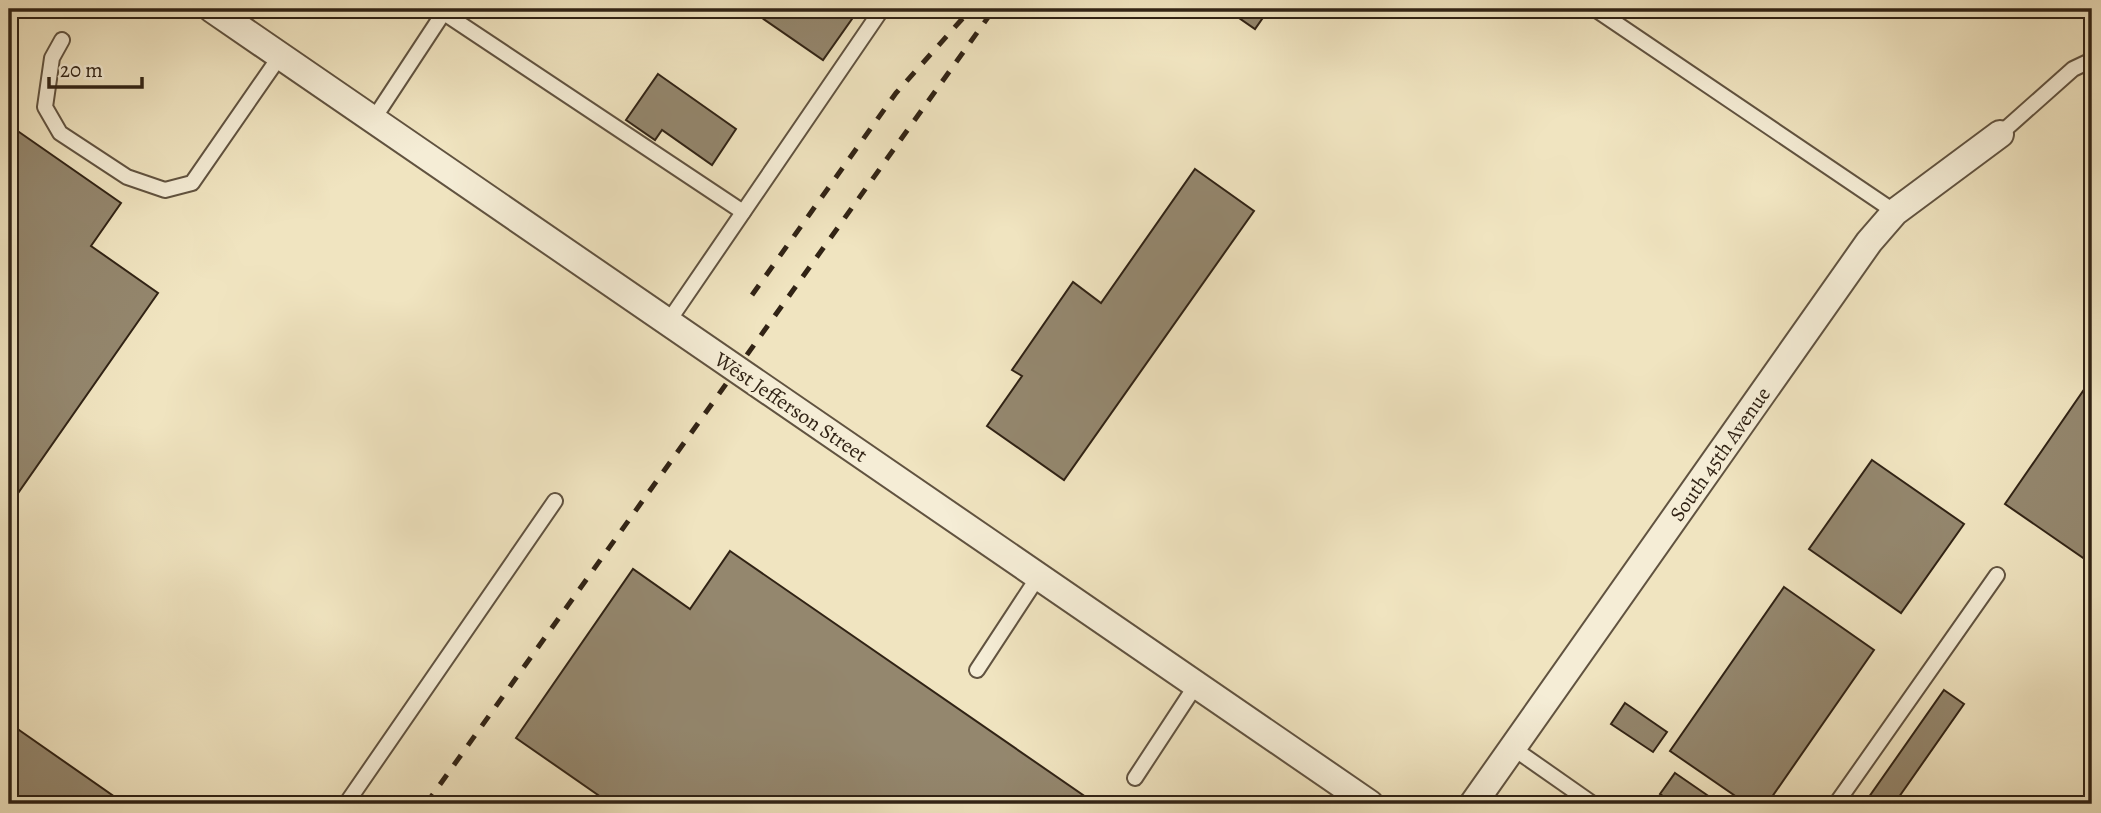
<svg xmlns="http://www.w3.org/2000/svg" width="2101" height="813" font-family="Alegreya,serif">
<rect width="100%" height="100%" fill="#f0e4c0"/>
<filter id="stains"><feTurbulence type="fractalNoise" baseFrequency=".00286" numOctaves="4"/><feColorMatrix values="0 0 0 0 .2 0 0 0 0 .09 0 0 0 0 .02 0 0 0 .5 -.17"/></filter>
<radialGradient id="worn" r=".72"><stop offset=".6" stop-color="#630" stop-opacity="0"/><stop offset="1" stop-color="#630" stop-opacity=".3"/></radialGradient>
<g fill="#94876e" stroke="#312315" stroke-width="2">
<polygon points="749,9 859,9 823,60"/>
<polygon points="1226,9 1269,9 1255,29"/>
<polygon points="658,74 736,129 712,165 662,130 655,140 626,120"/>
<polygon points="9,125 121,203 91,246 158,293 9,506"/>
<polygon points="1195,169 1254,211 1064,480 987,426 1022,376 1012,370 1073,282 1101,303"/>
<polygon points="2092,378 2092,564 2005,504"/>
<polygon points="1872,460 1964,524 1901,613 1809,549"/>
<polygon points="730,551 1096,804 611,804 516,738 633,569 690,609"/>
<polygon points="1784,587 1874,650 1767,804 1747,804 1670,751"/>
<polygon points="1944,690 1964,704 1894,804 1864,804"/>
<polygon points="1625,703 1667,732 1653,752 1611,724"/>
<polygon points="9,723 125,804 9,804"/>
<polygon points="1675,773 1720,804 1675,804 1660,794"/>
</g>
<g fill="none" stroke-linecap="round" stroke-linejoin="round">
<g stroke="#615340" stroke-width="18">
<g id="lane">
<polyline points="1595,9 1895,212"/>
<polyline points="444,13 743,212"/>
<polyline points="62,40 52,58 45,107 60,133 127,177 165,190 192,183 280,56"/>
<polyline points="373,120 446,9"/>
<polyline points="2000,134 2073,69 2092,60"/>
<polyline points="668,322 882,9"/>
<polyline points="977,670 1038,577"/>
<polyline points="1513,748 1593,804"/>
<polyline points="1135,778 1196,685"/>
<polyline points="346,804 555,501"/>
<polyline points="1836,804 1997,575"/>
</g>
</g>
<g stroke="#615340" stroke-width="30">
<g id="street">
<polyline points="212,9 1370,804"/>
<polyline points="1473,804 1869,242 1895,212 2000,134"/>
</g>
</g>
<use href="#lane" stroke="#f5edd6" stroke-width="14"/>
<use href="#street" stroke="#f5edd6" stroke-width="26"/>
<g stroke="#312315" stroke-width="5" stroke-dasharray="12 12" stroke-linecap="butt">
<polyline points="752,295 896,93 971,9"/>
<polyline points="426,804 994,9"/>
</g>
</g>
<g text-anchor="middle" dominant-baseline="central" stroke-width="5" stroke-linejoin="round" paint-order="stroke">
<g font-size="21" fill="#312315" stroke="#f5edd6">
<text transform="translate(791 407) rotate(34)">West Jefferson Street</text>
<text transform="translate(1720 454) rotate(-55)">South 45th Avenue</text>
</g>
</g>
<rect width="2101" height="813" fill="none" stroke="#f0e4c0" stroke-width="35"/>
<rect x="10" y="10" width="2080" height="792" fill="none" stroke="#312315" stroke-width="3.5"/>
<rect x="18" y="18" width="2066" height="778" fill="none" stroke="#312315" stroke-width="2"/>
<path d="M49 77v10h93v-10" fill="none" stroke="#312315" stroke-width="3.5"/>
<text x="60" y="77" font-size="21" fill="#312315" stroke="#f5edd6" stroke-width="5" paint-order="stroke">20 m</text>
<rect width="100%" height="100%" filter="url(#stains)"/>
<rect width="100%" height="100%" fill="url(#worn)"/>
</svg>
